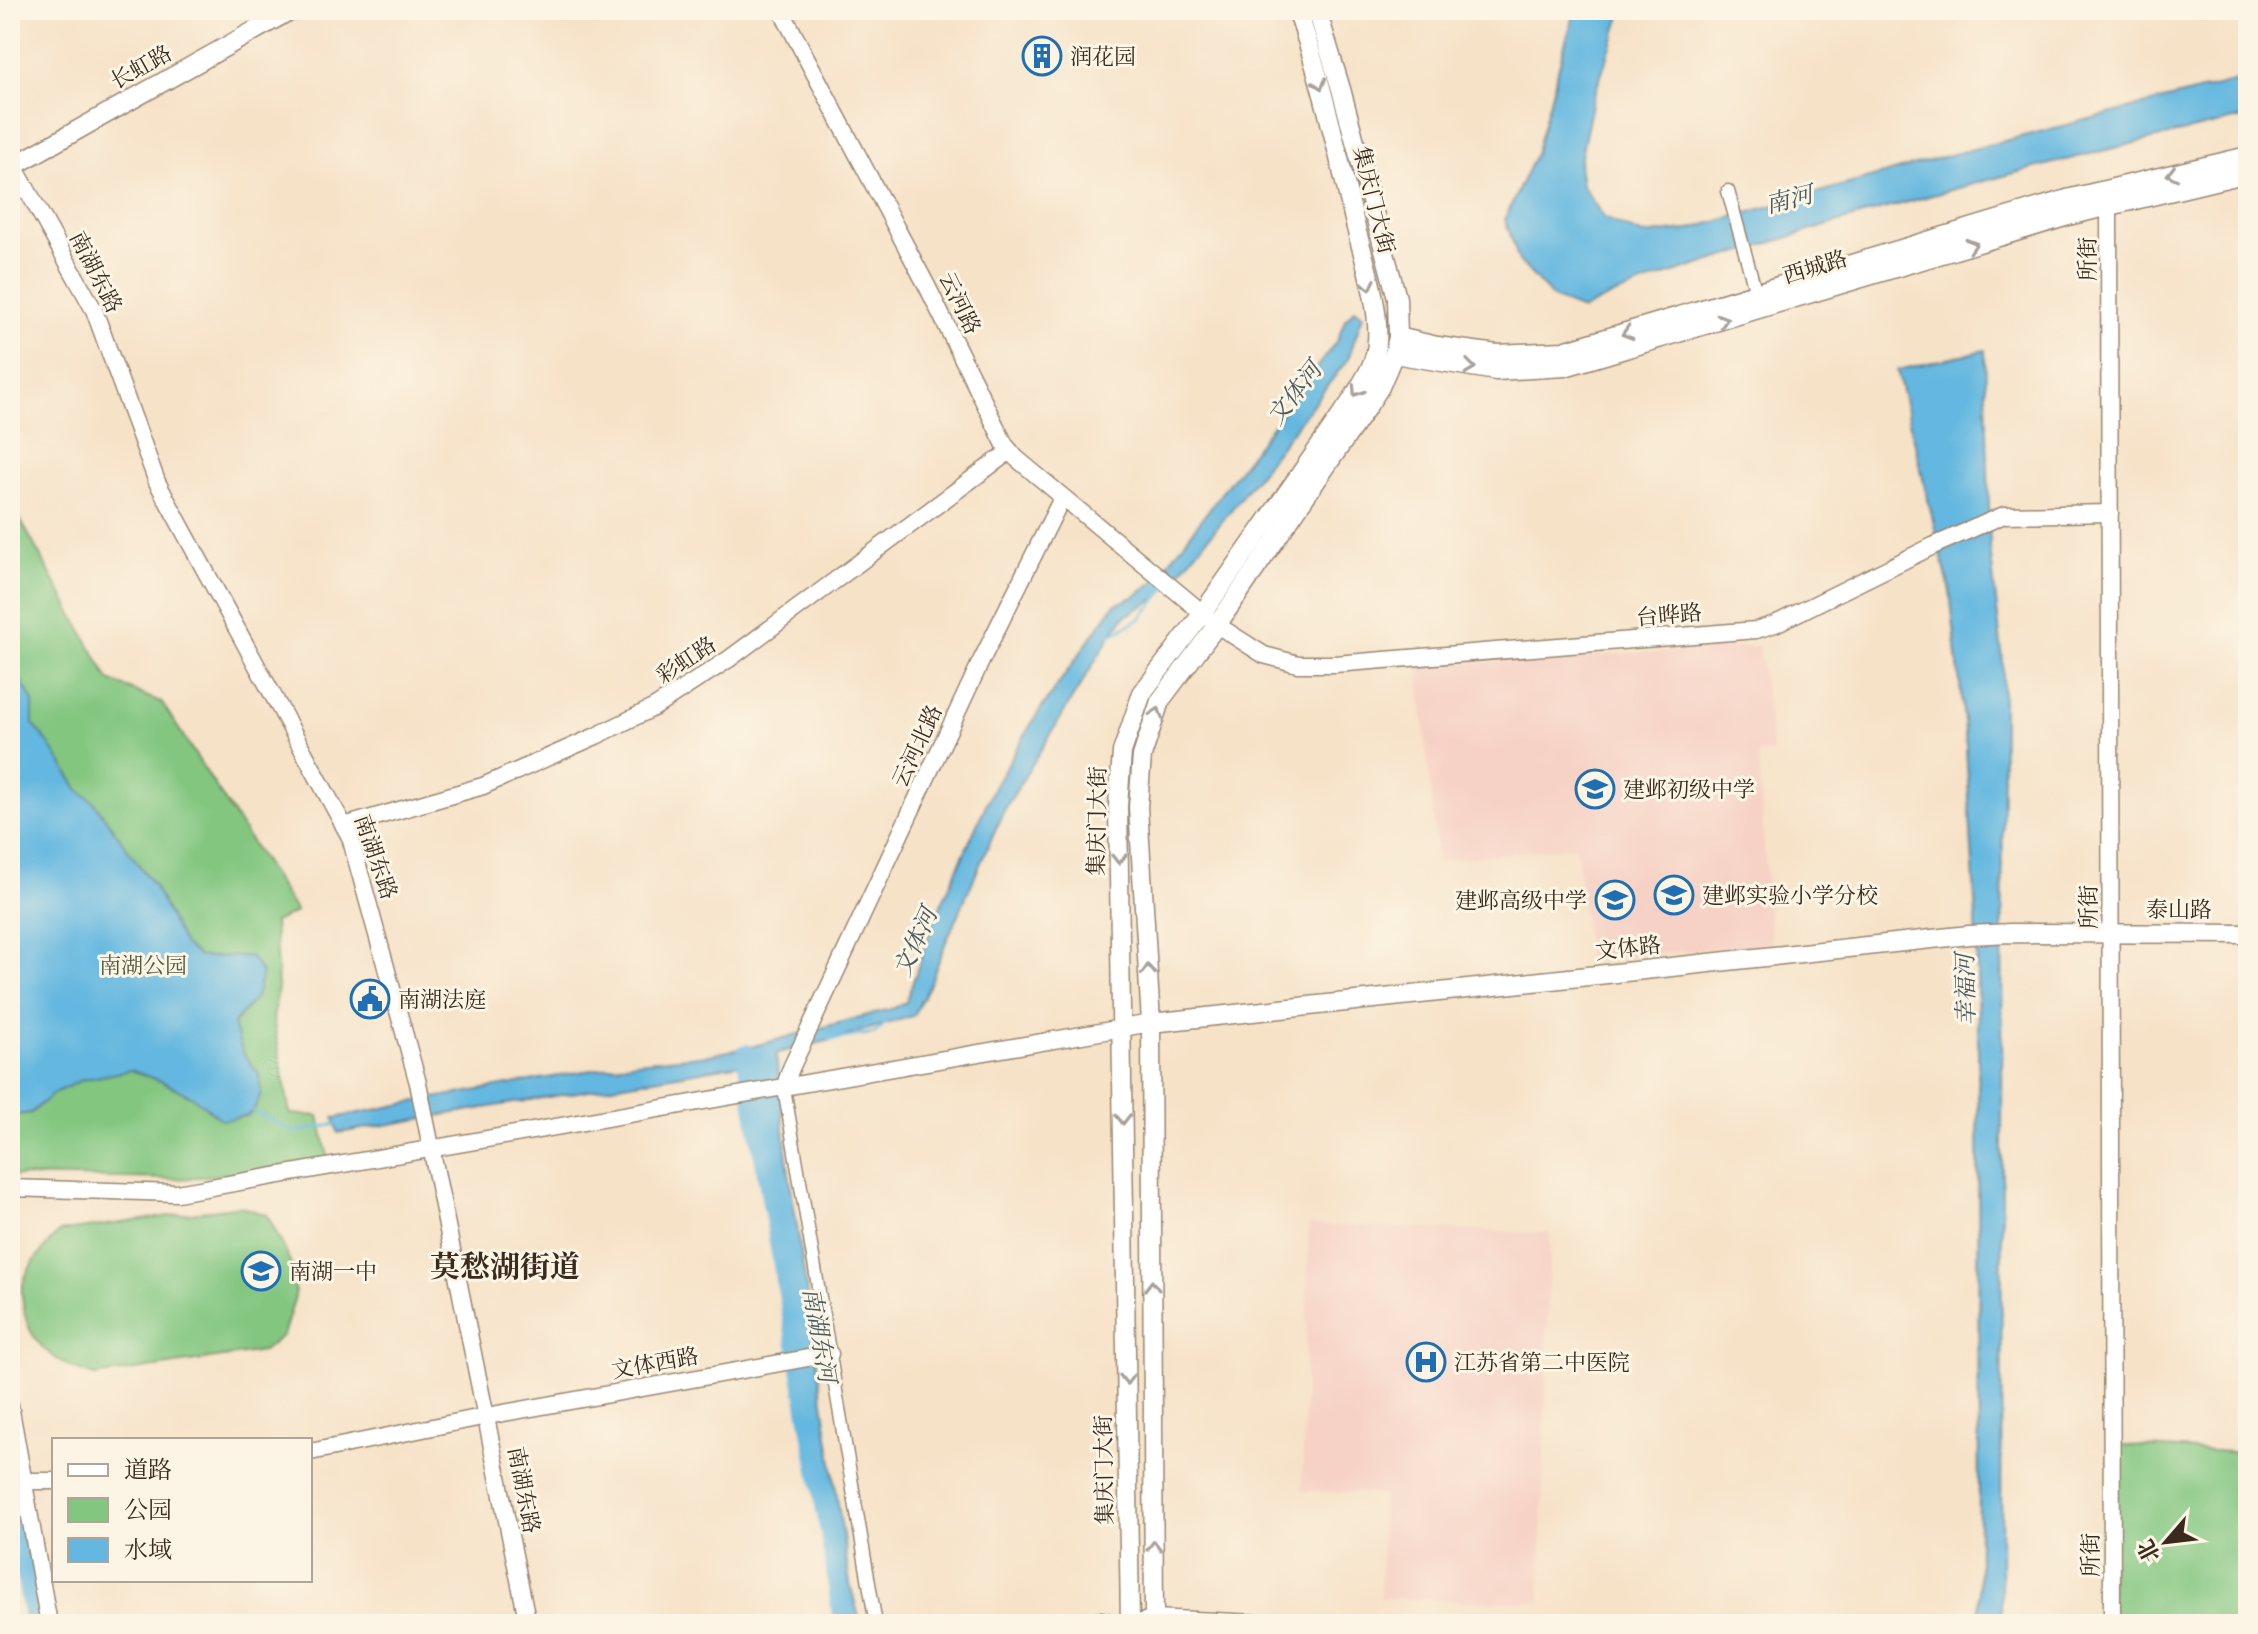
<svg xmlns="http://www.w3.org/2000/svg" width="2258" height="1634" font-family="'Libre Caslon Text','Noto Serif SC',serif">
<rect width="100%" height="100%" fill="#fcf5e5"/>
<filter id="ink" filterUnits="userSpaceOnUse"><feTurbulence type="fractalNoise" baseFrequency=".0125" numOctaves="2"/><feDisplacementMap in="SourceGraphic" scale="16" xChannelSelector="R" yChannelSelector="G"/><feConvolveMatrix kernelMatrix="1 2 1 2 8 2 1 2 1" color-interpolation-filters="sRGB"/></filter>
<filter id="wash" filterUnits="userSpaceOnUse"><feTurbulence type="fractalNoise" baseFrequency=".006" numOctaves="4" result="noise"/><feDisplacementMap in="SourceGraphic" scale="32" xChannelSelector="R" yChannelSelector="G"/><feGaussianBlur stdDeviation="1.8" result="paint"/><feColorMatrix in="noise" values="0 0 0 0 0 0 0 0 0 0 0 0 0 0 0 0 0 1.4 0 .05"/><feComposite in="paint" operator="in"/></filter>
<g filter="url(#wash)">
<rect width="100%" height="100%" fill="#f6e2c7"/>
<g fill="#f6d1c5">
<polygon points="1759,646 1773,752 1758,753 1771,944 1588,959 1576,846 1438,861 1418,666"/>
<polygon points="1309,1225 1550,1233 1540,1603 1380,1598 1383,1494 1302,1491"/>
</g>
<g fill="#82c680" stroke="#5e784f" stroke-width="2">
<polygon points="16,512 109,680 162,703 296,912 274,922 278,987 273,1019 290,1114 319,1116 328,1158 263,1170 180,1179 10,1176 10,516"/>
<path d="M240,1206L267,1215L284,1248L295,1275V1296L283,1335L263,1351L95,1376C61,1366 28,1346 24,1308C23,1302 21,1295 22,1289C26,1266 44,1249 58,1232Z"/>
<polygon points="2109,1445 2248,1453 2248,1624 2111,1624"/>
</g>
<g fill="#64b7e0" stroke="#50707f" stroke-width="2">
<path d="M1576,10H1623L1593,99L1579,165L1582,185L1604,218L1643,235L1687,230L1950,155L2248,78V117C2090,152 1932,192 1777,241C1712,261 1644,279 1582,310L1554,299L1519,261L1505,219L1536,152L1565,44Z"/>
<polygon points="1355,309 1363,315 1348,359 1223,520 1160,596 1124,617 1113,632 1003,812 946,942 929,986 913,1016 836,1039 781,1052 776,1055 788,1166 850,1584 861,1624 844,1624 844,1608 770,1190 752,1066 747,1063 338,1133 334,1118 423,1100 637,1062 709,1055 754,1046 894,1008 906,1002 933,923 993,789 1038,713 1114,605 1136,596 1154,582 1338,339 1345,320"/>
<polygon points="1985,350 1990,548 2003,662 2001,1624 1979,1624 1978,1027 1976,917 1965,731 1950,591 1897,370"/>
<polygon points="10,670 18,675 33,701 33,724 49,744 79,790 93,801 154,886 184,945 200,957 250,956 262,973 256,997 233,1024 243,1053 259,1074 261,1094 253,1111 247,1116 222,1120 193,1097 161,1081 131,1070 82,1080 54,1093 31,1113 10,1116"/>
</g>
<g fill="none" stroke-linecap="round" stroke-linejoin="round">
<g stroke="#64b7e0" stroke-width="3">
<polyline points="1108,636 1140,619 1166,588"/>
<polyline points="830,1040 875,1033 886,1023"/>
<polyline points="253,1111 295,1132 337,1124"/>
</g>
<g stroke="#64b7e0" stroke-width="20">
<polyline points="746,1054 834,1556 843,1624"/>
<polyline points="11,1490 35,1624"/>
</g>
</g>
</g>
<g filter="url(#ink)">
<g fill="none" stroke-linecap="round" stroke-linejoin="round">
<g stroke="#988672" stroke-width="15">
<g id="minor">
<polyline points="1728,191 1756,293"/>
<polyline points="784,1088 876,1624"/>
</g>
</g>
<g stroke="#988672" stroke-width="19">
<g id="tertiary">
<polyline points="781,10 928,288 1005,445 1016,458 1217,625 1264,655 1298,664 1335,664 1756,630 1775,624 1933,546 2004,515 2110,513"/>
<polyline points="14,166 94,310 157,482 350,837 418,1083 528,1624"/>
<polyline points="2109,195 2112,1624"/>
<polyline points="344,826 483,786 596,736 655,707 729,659 1010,451"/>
<polyline points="784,1088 791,1068 982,659 1062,498"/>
<polyline points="10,1188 177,1193 1151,1023"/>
<polyline points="10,1405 49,1624"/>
<polyline points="310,1452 487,1416 830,1354"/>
<polyline points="10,1481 54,1481"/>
<polyline points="1077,1624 1101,1620 1117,1624"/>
</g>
</g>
<g stroke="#988672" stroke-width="21">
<g id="secondary">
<polyline points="10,168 284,14 296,10"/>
<polyline points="1398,337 1437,346 1497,354 1563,351 2067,199 2248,156"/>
<polyline points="1394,354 1496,371 1565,367 2072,215 2248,173"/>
<polyline points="1151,1023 1969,935 2011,933 2248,934"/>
<polyline points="1142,1623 1154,1619 1255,1624"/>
<path d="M1130,1624L1118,806L1122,752L1142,693L1202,614L1350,403C1361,384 1376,365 1377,342C1380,307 1365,263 1356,228C1338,155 1322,81 1297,10"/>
<polyline points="1154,1624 1151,1023 1138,807 1142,756 1160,701 1217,625 1367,407 1380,387 1394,354 1398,337 1397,298 1341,89 1317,10"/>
</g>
</g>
<use href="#minor" stroke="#fff" stroke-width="12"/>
<use href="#tertiary" stroke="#fff" stroke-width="16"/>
<use href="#secondary" stroke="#fff" stroke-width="18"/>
</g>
<defs><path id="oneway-chevron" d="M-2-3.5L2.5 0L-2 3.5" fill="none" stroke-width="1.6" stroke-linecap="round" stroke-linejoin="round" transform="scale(2)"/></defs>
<g stroke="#a79f9a">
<use href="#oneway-chevron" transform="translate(1320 84) rotate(74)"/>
<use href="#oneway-chevron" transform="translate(2172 174) rotate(167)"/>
<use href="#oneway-chevron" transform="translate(1972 245) rotate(-17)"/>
<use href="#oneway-chevron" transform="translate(1369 285) rotate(78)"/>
<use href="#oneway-chevron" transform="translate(1723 320) rotate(-17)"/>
<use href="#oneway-chevron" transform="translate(1627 333) rotate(163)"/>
<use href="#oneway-chevron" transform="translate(1470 367) rotate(7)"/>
<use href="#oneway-chevron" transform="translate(1357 391) rotate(123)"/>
<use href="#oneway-chevron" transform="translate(1157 713) rotate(-71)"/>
<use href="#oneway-chevron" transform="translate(1119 859) rotate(89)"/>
<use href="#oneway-chevron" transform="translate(1148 970) rotate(-93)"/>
<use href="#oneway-chevron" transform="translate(1123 1119) rotate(89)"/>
<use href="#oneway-chevron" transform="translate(1152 1286) rotate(-90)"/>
<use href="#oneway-chevron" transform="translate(1127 1379) rotate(89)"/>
<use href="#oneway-chevron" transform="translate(1154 1546) rotate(-90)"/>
</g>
</g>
<defs>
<g id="building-ring" transform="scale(2)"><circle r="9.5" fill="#fcf5e5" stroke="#1f6fb2" stroke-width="1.5"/><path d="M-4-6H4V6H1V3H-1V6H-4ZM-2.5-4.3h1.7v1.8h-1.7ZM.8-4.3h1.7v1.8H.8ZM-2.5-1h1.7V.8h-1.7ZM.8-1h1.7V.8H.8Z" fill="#1f6fb2"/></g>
<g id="school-ring" transform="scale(2)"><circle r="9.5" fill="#fcf5e5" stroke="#1f6fb2" stroke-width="1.5"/><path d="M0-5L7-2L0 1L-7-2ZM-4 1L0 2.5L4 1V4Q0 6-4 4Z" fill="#1f6fb2"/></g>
<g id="civic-ring" transform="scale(2)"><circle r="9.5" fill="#fcf5e5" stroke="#1f6fb2" stroke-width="1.5"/><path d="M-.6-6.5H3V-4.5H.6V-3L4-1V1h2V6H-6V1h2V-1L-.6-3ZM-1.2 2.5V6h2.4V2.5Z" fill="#1f6fb2"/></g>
<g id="hospital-ring" transform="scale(2)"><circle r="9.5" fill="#fcf5e5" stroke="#1f6fb2" stroke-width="1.5"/><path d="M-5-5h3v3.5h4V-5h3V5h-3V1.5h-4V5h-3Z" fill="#1f6fb2"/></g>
</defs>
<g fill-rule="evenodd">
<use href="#building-ring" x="1042" y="56"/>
<use href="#school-ring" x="1595" y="789"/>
<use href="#school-ring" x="1674" y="895"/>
<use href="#school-ring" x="1615" y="900"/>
<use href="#civic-ring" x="370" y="999"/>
<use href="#school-ring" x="261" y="1271"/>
<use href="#hospital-ring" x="1426" y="1362"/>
</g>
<g text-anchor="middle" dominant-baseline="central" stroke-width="6" stroke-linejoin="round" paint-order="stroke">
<g font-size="22" fill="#3b2a1e" stroke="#fcf5e5" text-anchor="start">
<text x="1070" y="56">润花园</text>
<text x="1623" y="789">建邺初级中学</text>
<text x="1702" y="895">建邺实验小学分校</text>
<text x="1587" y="900" text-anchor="end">建邺高级中学</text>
<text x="398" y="999">南湖法庭</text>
<text x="289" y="1271">南湖一中</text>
<text x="1454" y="1362">江苏省第二中医院</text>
</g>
<g font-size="22" fill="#3b2a1e" stroke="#fcf5e5">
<text transform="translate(141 67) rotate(-29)">长虹路</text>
<text transform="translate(1374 200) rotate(76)">集庆门大街</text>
<text transform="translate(2087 259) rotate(-90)">所街</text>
<text transform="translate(1815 267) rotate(-17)">西城路</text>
<text transform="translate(96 272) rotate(63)">南湖东路</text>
<text transform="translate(960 303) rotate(64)">云河路</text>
<text transform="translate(1669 615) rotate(-5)">台晔路</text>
<text transform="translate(686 660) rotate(-33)">彩虹路</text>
<text transform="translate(917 746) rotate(-65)">云河北路</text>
<text transform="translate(1097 821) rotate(-89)">集庆门大街</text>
<text transform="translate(376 857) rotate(71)">南湖东路</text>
<text transform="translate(2088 907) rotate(-90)">所街</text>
<text x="2179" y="909">泰山路</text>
<text transform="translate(1628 948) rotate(-6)">文体路</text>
<text transform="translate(655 1363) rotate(-10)">文体西路</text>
<text transform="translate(1104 1470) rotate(-91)">集庆门大街</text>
<text transform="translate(524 1490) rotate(79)">南湖东路</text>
<text transform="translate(2090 1555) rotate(-90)">所街</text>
</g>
<g font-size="22" fill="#50593b" stroke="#fcf5e5">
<text x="143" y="965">南湖公园</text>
</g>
<g font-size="24" font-style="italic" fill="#495b62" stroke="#fcf5e5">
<text transform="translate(1789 199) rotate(-14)">南河</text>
<text transform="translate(1294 393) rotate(-52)">文体河</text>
<text transform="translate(915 942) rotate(-66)">文体河</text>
<text transform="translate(1965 990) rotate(-91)">幸福河</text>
<text transform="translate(820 1335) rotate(80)">南湖东河</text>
</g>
<g font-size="30" font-weight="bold" fill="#3b2a1e" stroke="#fcf5e5">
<text x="505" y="1266">莫愁湖街道</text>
</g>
</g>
<rect width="2258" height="1634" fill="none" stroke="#fcf5e5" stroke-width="40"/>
<rect x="52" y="1438" width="260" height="144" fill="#fcf5e5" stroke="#afa495" stroke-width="2"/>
<rect x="68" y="1464" width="40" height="12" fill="#ffffff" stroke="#afa495" stroke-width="2"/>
<text x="124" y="1478" font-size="24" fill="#3b2a1e">道路</text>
<rect x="68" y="1498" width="40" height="24" fill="#82c680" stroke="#afa495" stroke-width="2"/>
<text x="124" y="1518" font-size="24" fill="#3b2a1e">公园</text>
<rect x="68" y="1538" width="40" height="24" fill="#64b7e0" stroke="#afa495" stroke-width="2"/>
<text x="124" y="1558" font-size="24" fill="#3b2a1e">水域</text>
<g transform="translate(2166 1542) rotate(242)" stroke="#fcf5e5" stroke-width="6" paint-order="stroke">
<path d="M0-6L14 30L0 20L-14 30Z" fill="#3b2a1e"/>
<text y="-12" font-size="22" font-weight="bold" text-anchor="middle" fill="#3b2a1e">北</text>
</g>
</svg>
